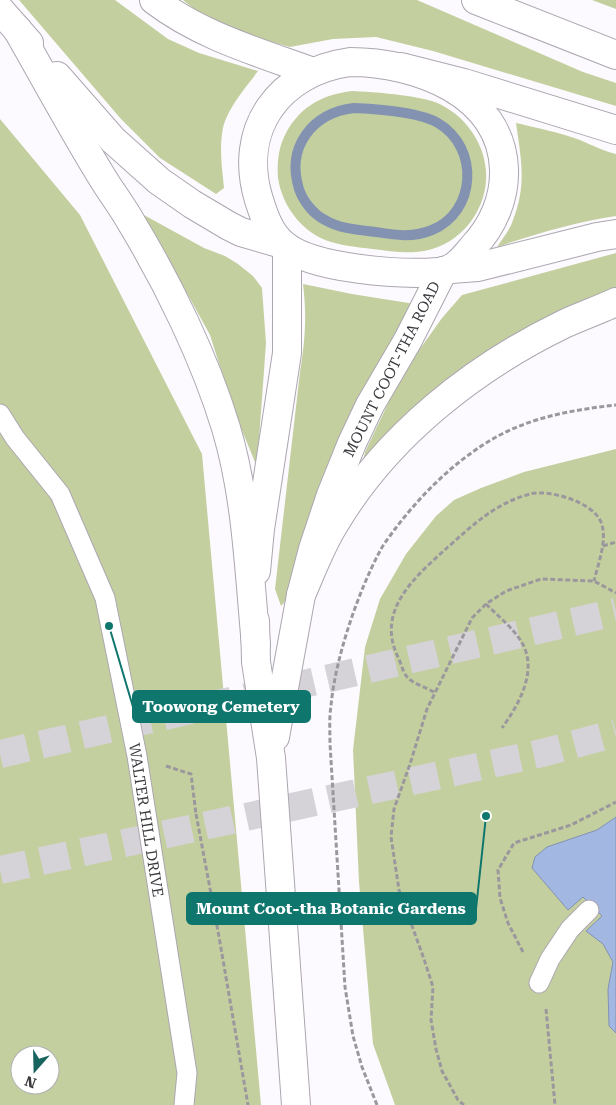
<svg xmlns="http://www.w3.org/2000/svg" width="616" height="1105" font-family="'Roboto Serif',serif">
<rect width="100%" height="100%" fill="#fcfafe"/>
<g fill="#c4cfa0" fill-rule="evenodd">
<path d="M19,0H115L168,39L199,53L258,71C247,86 227,109 223,128C219,148 222,168 224,188L216,194L160,158L121,119Z"/>
<polygon points="183,0 417,0 583,72 616,83 616,106 433,51 376,37 333,39 290,47 261,39 205,18"/>
<polygon points="592,0 616,0 616,9"/>
<path d="M352,91C375,92 414,95 435,102C463,113 484,141 486,171C489,208 461,245 424,251C407,254 389,251 372,249C358,247 344,246 331,242C303,234 282,206 278,178C277,165 278,150 284,137C298,108 320,95 352,91Z"/>
<path d="M0,119L80,215L202,454L261,1105H0ZM20,1055H50V1085H20Z"/>
<path d="M516,123C537,128 559,132 580,140C592,145 603,151 616,154V216C575,222 536,234 497,247C502,239 510,230 513,220C527,184 521,159 516,123Z"/>
<polygon points="144,215 204,248 225,256 238,264 253,276 262,288 266,343 257,467 234,411 210,335"/>
<polygon points="616,253 616,291 363,461 365,452 392,395 417,353 442,318 462,295"/>
<path d="M303,284L352,294L415,304L375,369L356,407L291,595L281,606L275,589L300,372C305,341 307,316 303,284Z"/>
<polygon points="616,449 616,1105 395,1105 373,1044 359,882 353,750 365,647 380,599 406,554 436,516 454,500 481,488 524,472"/>
</g>
<polygon fill="#a2b8e2" stroke="#8392b1" points="616,817 616,1033 609,1026 608,989 613,962 603,944 586,931 602,916 583,897 568,910 532,868 535,857 547,847 597,830"/>
<g fill="none" stroke-linecap="round" stroke-linejoin="round">
<path stroke="#8392b1" stroke-width="10" d="M354,108C377,109 419,112 438,123C480,148 476,212 432,230C413,238 395,235 376,232C359,230 340,229 325,220C313,214 303,201 299,189C286,147 312,113 354,108Z"/>
<g stroke="#d6d3d8" stroke-width="28" stroke-dasharray="28 14" stroke-linecap="butt">
<polyline points="0,754 616,612"/>
<polyline points="0,870 542,753 616,733"/>
</g>
<g stroke="#aca6b0" stroke-width="21">
<g id="service">
<polyline points="0,414 15,438 60,494 105,598 137,756 187,1073 184,1105"/>
<polyline points="539,983 550,959 570,929 589,910"/>
</g>
</g>
<g stroke="#aca6b0" stroke-width="30">
<g id="secondary">
<polyline points="256,571 260,529 287,353 287,248"/>
<polyline points="255,621 256,662 271,758 296,1105"/>
<polyline points="275,737 301,595 313,549 331,495 352,443 370,405 408,340 443,271"/>
</g>
</g>
<g stroke="#aca6b0" stroke-width="30">
<g id="trunk">
<path d="M154,0C201,36 258,52 313,72"/>
<polyline points="0,10 29,43"/>
<path d="M17,29C45,78 72,128 102,177C111,192 122,206 131,222C168,283 205,359 226,428C247,498 249,573 256,645"/>
<path d="M350,62C416,62 501,93 504,169C505,198 493,226 473,247C463,259 454,271 438,272C401,275 312,269 284,245C270,234 264,216 259,200C237,129 279,72 350,62Z"/>
<polyline points="57,76 113,140 159,181 192,204 229,226 241,232 282,244"/>
</g>
</g>
<g stroke="#aca6b0" stroke-width="30">
<g id="motorway">
<polyline points="476,0 616,55"/>
<polyline points="401,67 464,83 616,130"/>
<polyline points="451,269 478,267 597,237 616,234"/>
<path d="M301,595C312,570 321,545 335,523C387,436 473,368 564,324C581,316 599,310 616,302"/>
</g>
</g>
<g stroke="#9b989d" stroke-width="3" stroke-dasharray="5 2.5" stroke-linecap="butt">
<polyline points="603,546 616,542"/>
<path d="M486,604C498,616 512,627 521,641C539,670 519,704 502,728"/>
<path d="M434,692C427,688 414,684 408,678C403,673 401,663 398,657C375,610 416,576 448,547C474,524 496,503 530,494C549,489 593,502 601,522C608,539 598,564 594,581"/>
<polyline points="166,766 191,774 196,814"/>
<polyline points="523,952 508,923 500,898 498,870 514,843 571,825 616,802"/>
<polyline points="546,1009 555,1105"/>
<path d="M377,1105L362,1067L353,1036L345,987L330,744C330,731 329,718 331,706C335,659 358,592 380,551C384,543 390,536 395,529C420,496 451,465 486,443C525,418 571,410 616,405"/>
<polyline points="464,1105 458,1100 442,1071 436,1049 431,1020 433,987 424,959 399,890 391,837 394,809 410,764 427,709 472,618 486,604 506,591 541,579 594,581 616,593"/>
</g>
<use href="#service" stroke="#fff" stroke-width="19"/>
<use href="#secondary" stroke="#fff" stroke-width="28"/>
<use href="#trunk" stroke="#fff" stroke-width="28"/>
<use href="#motorway" stroke="#fff" stroke-width="28"/>
<polyline stroke="#9b989d" stroke-width="3" stroke-dasharray="5 2.5" stroke-linecap="butt" points="196,814 218,931 248,1105"/>
</g>
<g text-anchor="middle" dominant-baseline="central" stroke-width="4" stroke-linejoin="round" paint-order="stroke">
<g font-size="15" fill="#3c393e" stroke="#fff">
<text transform="translate(392 369) rotate(-63)">MOUNT COOT-THA ROAD</text>
<text transform="translate(146 820) rotate(81)">WALTER HILL DRIVE</text>
</g>
</g>
<path fill="none" stroke="#0f766e" stroke-width="2" d="M109 626L133 707M486 816L476 909"/>
<g fill="#0f766e" stroke="#fff" stroke-width="2">
<circle cx="109" cy="626" r="5"/>
<circle cx="486" cy="816" r="5"/>
</g>
<g fill="#0f766e" stroke="#0f766e" stroke-width="2">
<rect x="133" y="691" width="177" height="31" rx="5"/>
<rect x="187" y="893" width="289" height="31" rx="5"/>
</g>
<g font-size="16" text-anchor="middle" font-weight="bold" fill="#fff">
<text x="221" y="712">Toowong Cemetery</text>
<text x="331" y="914">Mount Coot-tha Botanic Gardens</text>
</g>
<g transform="translate(35 1070) rotate(200)"><circle r="24" fill="#ffffff" stroke="#b1b0b2"/>
<path d="M0-4L9 19L0 12L-9 19Z" fill="#17645f"/>
<text y="-8" font-size="14" font-weight="bold" text-anchor="middle" fill="#3c393e">N</text>
</g>
</svg>
